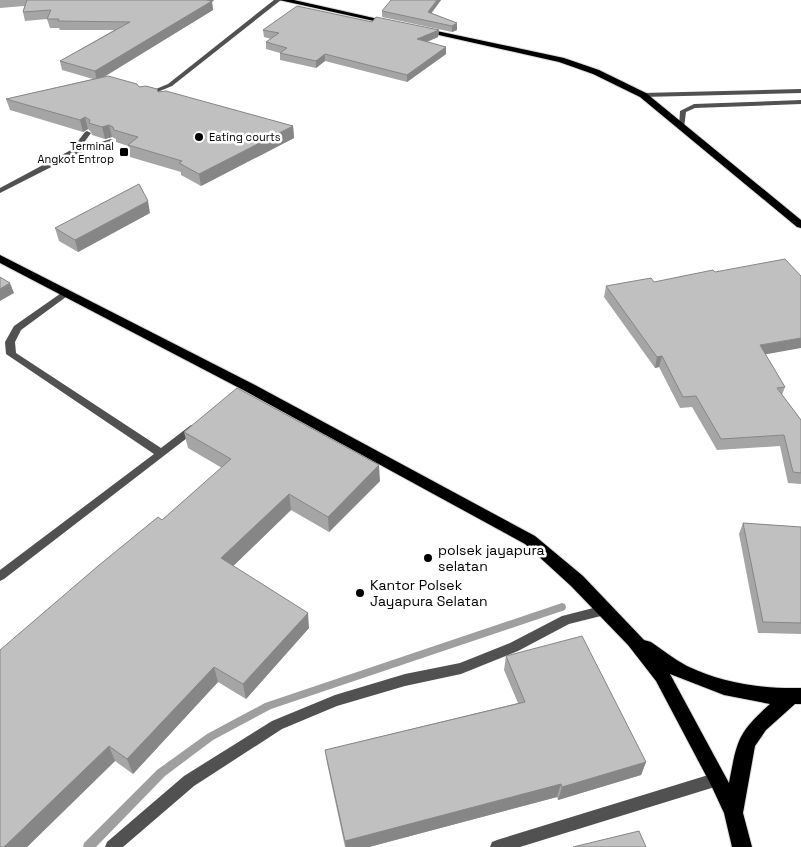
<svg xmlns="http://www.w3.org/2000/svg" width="801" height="847" font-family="'Space Grotesk',sans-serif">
<rect width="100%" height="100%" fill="#fff"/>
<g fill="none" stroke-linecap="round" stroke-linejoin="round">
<polygon fill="#9f9f9f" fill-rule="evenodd" points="562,603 565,604 566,607 565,610 271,709 213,740 165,776 96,847 83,847 84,843 157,770 207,734 265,703"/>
<g stroke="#dbdbdb" stroke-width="2">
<g id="trunk">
<polygon points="279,0 294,0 396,23 392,25"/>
<polygon points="418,27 564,58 599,70 646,93 801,220 801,228 797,227 640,97 593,74 559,62 421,31 417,29"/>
<path d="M0,255L255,385L535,536L583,576L644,640L651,642C663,650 674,659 687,666C722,683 762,689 801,688V704H795L766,730L755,746L743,813L752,847H732L724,813L711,785L656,681L628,645L571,586L525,544L245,391L0,263ZM670,674L724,695L770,704C737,733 737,741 729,783Z"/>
</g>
</g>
<g fill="#515151" fill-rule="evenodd">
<polygon points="274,0 281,0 172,86 148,96 144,96 144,94 168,84"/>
<polygon points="87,131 91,133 80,148 111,139 115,141 77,154 0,193 0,188 71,150 85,132"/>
<polygon points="67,289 71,292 70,294 21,330 15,342 16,353 161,448 191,425 199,425 200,428 4,579 0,581 0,570 154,454 6,354 5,342 14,326"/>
</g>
<g fill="#515151" fill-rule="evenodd">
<polygon points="605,605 609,606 611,610 609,614 569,624 518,651 461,674 405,686 337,706 282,729 194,786 123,847 105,847 107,842 184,776 272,721 335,695 405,674 460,663 510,643 562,616"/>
<polygon points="718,772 723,774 725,779 723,784 718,786 520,847 490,847 492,842 497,840"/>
</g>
<g fill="#515151" fill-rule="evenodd">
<polygon points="801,89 801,93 643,97 640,95 643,93"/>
<polygon points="801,100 801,104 695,108 686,112 684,128 679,127 680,111 694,104"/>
</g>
<use href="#trunk" fill="#000" fill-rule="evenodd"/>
</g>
<g fill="#a5a5a5">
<polygon points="0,0 214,0 212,2 213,10 104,77 139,87 293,126 294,138 201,186 181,175 181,172 130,157 128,146 116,142 116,139 112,137 105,139 92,135 91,132 88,129 83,132 10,110 6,99 93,79 62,70 60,61 114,30 60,30 59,28 50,28 47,19 25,21 23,12 24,6 0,8"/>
<polygon points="441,0 431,13 457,23 457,30 452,32 382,17 382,11"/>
<polygon points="372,22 439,30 438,37 427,42 446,47 446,54 407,82 325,61 316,68 280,60 280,53 266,49 266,42 271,39 264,37 263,30"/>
<polygon points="150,213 78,252 59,241 55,228"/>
<polygon points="654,282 765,354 785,387 782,395 801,420 801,484 788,483 780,446 717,450 692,407 680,408 659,367 655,368 604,297 606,286"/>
<polygon points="184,432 380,481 329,532 291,510 233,566 309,628 246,699 218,682 133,774 115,761 27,847 0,847 162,520 222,468 188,448"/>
<polygon points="743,523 801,527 801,634 758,633 739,534"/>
<polygon points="506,656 646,762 641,775 558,800 557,797 369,847 345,847 327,763 325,750 518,703 504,670"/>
</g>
<g fill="#868686">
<polygon points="202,0 214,0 212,2 213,10 97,81 95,71"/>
<polygon points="437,0 441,0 428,18 428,12"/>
<polygon points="457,23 457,30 452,32 452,26"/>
<polygon points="439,30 438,37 417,46 417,39"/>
<polygon points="446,47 446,54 407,82 407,75"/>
<polygon points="325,54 325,61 316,68 316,61"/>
<polygon points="85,117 88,129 83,132 80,120"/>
<polygon points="109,125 112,137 105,139 102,127"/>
<polygon points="293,126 294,138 201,186 199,174"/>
<polygon points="148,201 150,213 78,252 75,240"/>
<polygon points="10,283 14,293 0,301 0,289"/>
<polygon points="801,338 801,348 756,356 760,345"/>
<polygon points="662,356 659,367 655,368 657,357"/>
<polygon points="379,465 380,481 329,532 328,517"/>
<polygon points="289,494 291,510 225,574 221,558"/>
<polygon points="308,613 309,628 246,699 243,684"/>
<polygon points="214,667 218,682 133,774 127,759"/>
<polygon points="109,746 115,761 27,847 4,847"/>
<polygon points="646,762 641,775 558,800 562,787"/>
<polygon points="561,784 557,797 369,847 346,847 345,841"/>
</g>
<g fill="#c0c0c0" stroke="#868686">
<polygon points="27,0 206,0 212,1 95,71 60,61 130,22 58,21 59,19 47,19 51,10 23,12"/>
<polygon points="391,0 437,0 428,12 457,23 452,26 382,11"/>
<polygon points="297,6 372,22 376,17 439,30 417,39 446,47 407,75 325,54 316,61 280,53 287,48 266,42 279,33 263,30"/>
<polygon points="108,76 137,84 139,87 146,86 157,89 158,92 166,91 293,126 199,174 179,163 182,161 128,145 138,137 114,130 113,127 109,125 102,127 89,123 90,120 85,117 80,120 6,99"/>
<polygon points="139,184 148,201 75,240 55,228"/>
<polygon points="785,259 801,276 801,338 760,345 785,387 777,388 801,420 801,473 793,472 784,435 721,439 696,396 683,397 662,356 657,357 606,286 651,278 654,282 713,270 715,272"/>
<polygon points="0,277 10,283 0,289"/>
<polygon points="237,388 379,465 328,517 289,494 221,558 308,613 243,684 214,667 127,759 109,746 4,847 0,847 0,650 98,566 158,517 162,520 231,459 184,432"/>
<polygon points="743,523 801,527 801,623 763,622"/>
<polygon points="582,636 646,762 562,787 561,784 345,841 325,750 525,702 506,656"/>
<polygon points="639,831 646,847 573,847"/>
</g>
<g fill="#000" stroke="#fff" stroke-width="2">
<circle cx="199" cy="137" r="5"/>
<rect x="119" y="147" width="10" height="10" rx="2.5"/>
<circle cx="428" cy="558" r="5"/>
<circle cx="360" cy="593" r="5"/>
</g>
<g text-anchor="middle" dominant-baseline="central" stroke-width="5" stroke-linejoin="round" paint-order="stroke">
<g font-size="11" fill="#000" stroke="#fff" text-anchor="start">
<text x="209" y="137">Eating courts</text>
<text x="114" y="146" text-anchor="end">Terminal<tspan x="114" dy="13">Angkot Entrop</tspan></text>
</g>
<g font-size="14" fill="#000" stroke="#fff" text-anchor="start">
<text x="438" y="550">polsek jayapura<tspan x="438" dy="16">selatan</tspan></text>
<text x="370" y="585">Kantor Polsek<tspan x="370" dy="16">Jayapura Selatan</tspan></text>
</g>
</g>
</svg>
